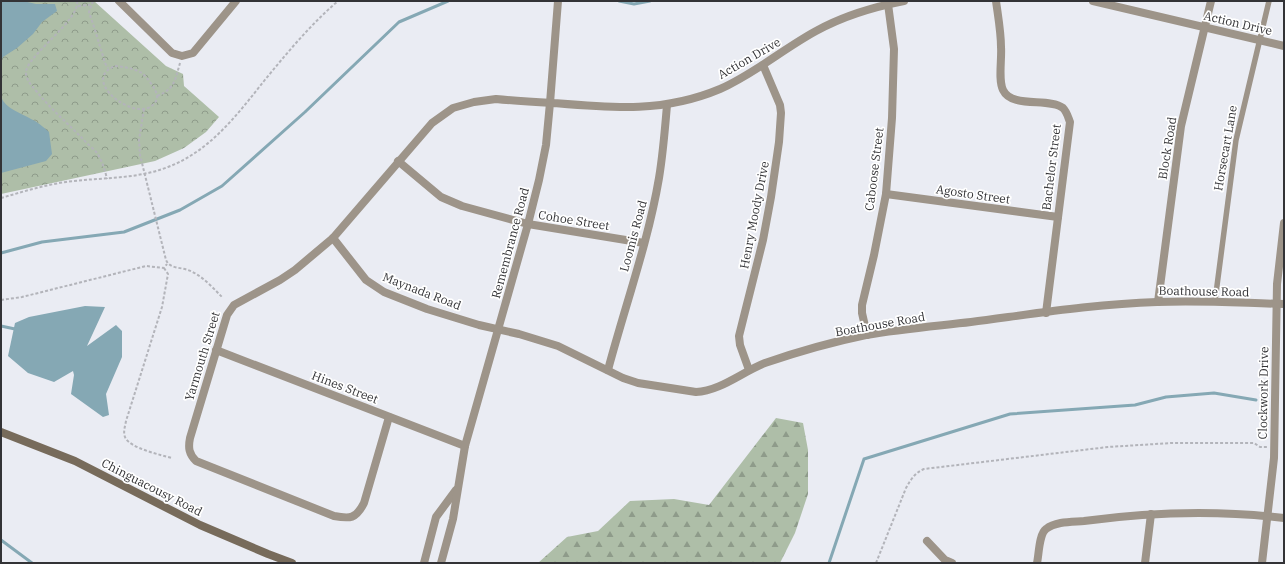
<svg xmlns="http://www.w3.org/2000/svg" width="1285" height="564" font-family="'IBM Plex Serif',serif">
<defs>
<pattern id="forest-firs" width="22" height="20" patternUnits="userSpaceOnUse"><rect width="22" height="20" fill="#aebea8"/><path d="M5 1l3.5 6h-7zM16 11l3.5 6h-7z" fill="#8e9b8a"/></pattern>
<pattern id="park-crowns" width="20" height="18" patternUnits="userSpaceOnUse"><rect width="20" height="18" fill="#aebea8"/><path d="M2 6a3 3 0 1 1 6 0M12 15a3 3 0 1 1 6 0" fill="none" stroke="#8e9b8a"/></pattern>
</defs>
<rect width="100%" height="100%" fill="#eaecf3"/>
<polygon fill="url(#forest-firs)" points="776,418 803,423 808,450 808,494 795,533 780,563 538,563 567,537 598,531 630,501 674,499 709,505"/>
<polygon fill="url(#park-crowns)" points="1,1 94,1 166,66 183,74 184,86 219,117 206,132 184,148 155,161 1,194"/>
<g fill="#85a8b4">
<polygon points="1,1 23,1 36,4 55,4 57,11 42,22 33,34 17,48 3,57 1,61"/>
<path d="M1,97C6,109 21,113 31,119C38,122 43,127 49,132L52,154L46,161L1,173Z"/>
<polygon points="85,306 105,307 87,346 116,325 122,331 122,357 106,394 109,415 103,417 71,394 74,375 73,371 54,382 28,373 8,356 15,323 29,317"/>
</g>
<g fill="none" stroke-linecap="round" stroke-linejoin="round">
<g stroke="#85a8b4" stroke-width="3">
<polyline points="619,1 634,4 650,1"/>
<polyline points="1,253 42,242 124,232 180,210 222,186 305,112 399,22 448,1"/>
<polyline points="1,326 15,329"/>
<polyline points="1,540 32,563"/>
<polyline points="829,563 864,459 1010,414 1135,405 1166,397 1214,393 1256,400"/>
</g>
<g stroke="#b3b4ba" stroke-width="2" stroke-dasharray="3 2" stroke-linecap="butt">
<path d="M77,1C81,20 23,58 26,74C27,81 32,86 37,92C50,108 67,123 82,138C86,143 93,148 97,153C102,161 105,170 107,179"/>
<polyline points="93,1 89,12 95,30 105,63 108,68"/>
<polyline points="78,6 90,5"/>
<path d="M115,66C124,67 133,68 142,73C146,76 157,90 157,96C158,103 149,109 143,109C121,111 84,78 115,66Z"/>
<path d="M157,96C175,89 175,80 180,63"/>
<path d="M144,109L139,140L140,155L166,260C170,269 180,267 188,270C202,275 213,288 223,298"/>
<path d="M1,198C22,192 44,185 66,182C101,177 134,180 168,167C210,151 237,115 264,81C287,53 310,25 338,1"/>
<path d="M164,268L168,274L162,307L126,421C125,427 123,432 125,437C129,448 161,455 172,458"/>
<polyline points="1,300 22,297 146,266 164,268 167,264"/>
<path d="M876,563L906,488C911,479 915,473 924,469L1108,447L1172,443H1254L1260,447H1267"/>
</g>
<polyline stroke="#9d9489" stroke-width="5.5" points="1215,301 1236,140 1269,1"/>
<g stroke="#9d9489" stroke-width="8">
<polyline points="119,1 172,53 182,56 193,53 236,1"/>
<path d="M996,1C998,16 1001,32 1001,47C1002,59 998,80 1003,90C1012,109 1049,97 1063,108C1067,112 1068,117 1070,122L1046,313"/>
<polyline points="1093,1 1284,46"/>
<polyline points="398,161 441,197 462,206 528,224 644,243"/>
<polyline points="886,194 1058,217"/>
<path d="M333,238L366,280L384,292L427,309L479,325L519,334L558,346L623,378L638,383L696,392C720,391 742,372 765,363C797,352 832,342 866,335C901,329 937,326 971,322C1033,314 1095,304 1157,302C1200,300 1242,303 1284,304"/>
<polyline points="1158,302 1181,126 1211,1"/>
<polyline points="867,335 862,313 862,305 874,255 886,194 892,118 894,49 888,4"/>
<polyline points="216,350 465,446"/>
<path d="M608,370C625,306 648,243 659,178C663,154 665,129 667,105"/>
<polyline points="749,370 740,345 739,336 763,240 771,197 779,142 781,113 780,105 763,65"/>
<path d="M389,417L364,503C356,519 350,519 334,516L196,461C189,454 188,448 190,438L227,315L234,305L280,280L295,270L333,238L432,123L453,108L474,102L496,99C515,101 534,102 553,103C612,108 663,113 720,89C754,74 783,49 816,31C843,16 873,7 904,1"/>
<polyline points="927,541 945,560 952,563"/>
<path d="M1037,563C1039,554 1039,534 1046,529C1056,521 1073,522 1084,521C1151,512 1217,510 1284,518"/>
<polyline points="1145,563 1151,514"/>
</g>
<g stroke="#9d9489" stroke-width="8">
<polyline points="424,563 436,517 456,490"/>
<polyline points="441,563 453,519 465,446 528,224 539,180 546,145 550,103 558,1"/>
<polyline points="1262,563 1274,458 1277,284 1284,223"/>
</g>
<polyline stroke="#776b5b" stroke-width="8" points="1,432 75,461 200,525 268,554 292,563"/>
</g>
<g text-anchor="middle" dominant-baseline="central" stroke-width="3.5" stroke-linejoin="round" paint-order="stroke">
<g font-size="12" fill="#333336" stroke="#fff">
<text transform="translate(1238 23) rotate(13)">Action Drive</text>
<text transform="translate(749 58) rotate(-30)">Action Drive</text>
<text transform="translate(1167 148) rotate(-81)">Block Road</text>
<text transform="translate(1225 148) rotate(-80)">Horsecart Lane</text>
<text transform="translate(1051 167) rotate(-83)">Bachelor Street</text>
<text transform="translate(874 169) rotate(-83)">Caboose Street</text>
<text transform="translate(973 194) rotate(8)">Agosto Street</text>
<text transform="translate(754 215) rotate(-79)">Henry Moody Drive</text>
<text transform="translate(574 220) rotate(9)">Cohoe Street</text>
<text transform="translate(633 236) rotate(-75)">Loomis Road</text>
<text transform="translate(510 243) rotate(-75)">Remembrance Road</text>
<text transform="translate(422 291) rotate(21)">Maynada Road</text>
<text transform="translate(1204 291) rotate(1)">Boathouse Road</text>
<text transform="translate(880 324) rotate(-10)">Boathouse Road</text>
<text transform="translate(202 356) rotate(-73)">Yarmouth Street</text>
<text transform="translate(345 387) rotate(21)">Hines Street</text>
<text transform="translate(1263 393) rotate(-89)">Clockwork Drive</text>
<text transform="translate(152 487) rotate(27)">Chinguacousy Road</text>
</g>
</g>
<rect width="1285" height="564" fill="none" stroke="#333336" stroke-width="4"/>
</svg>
